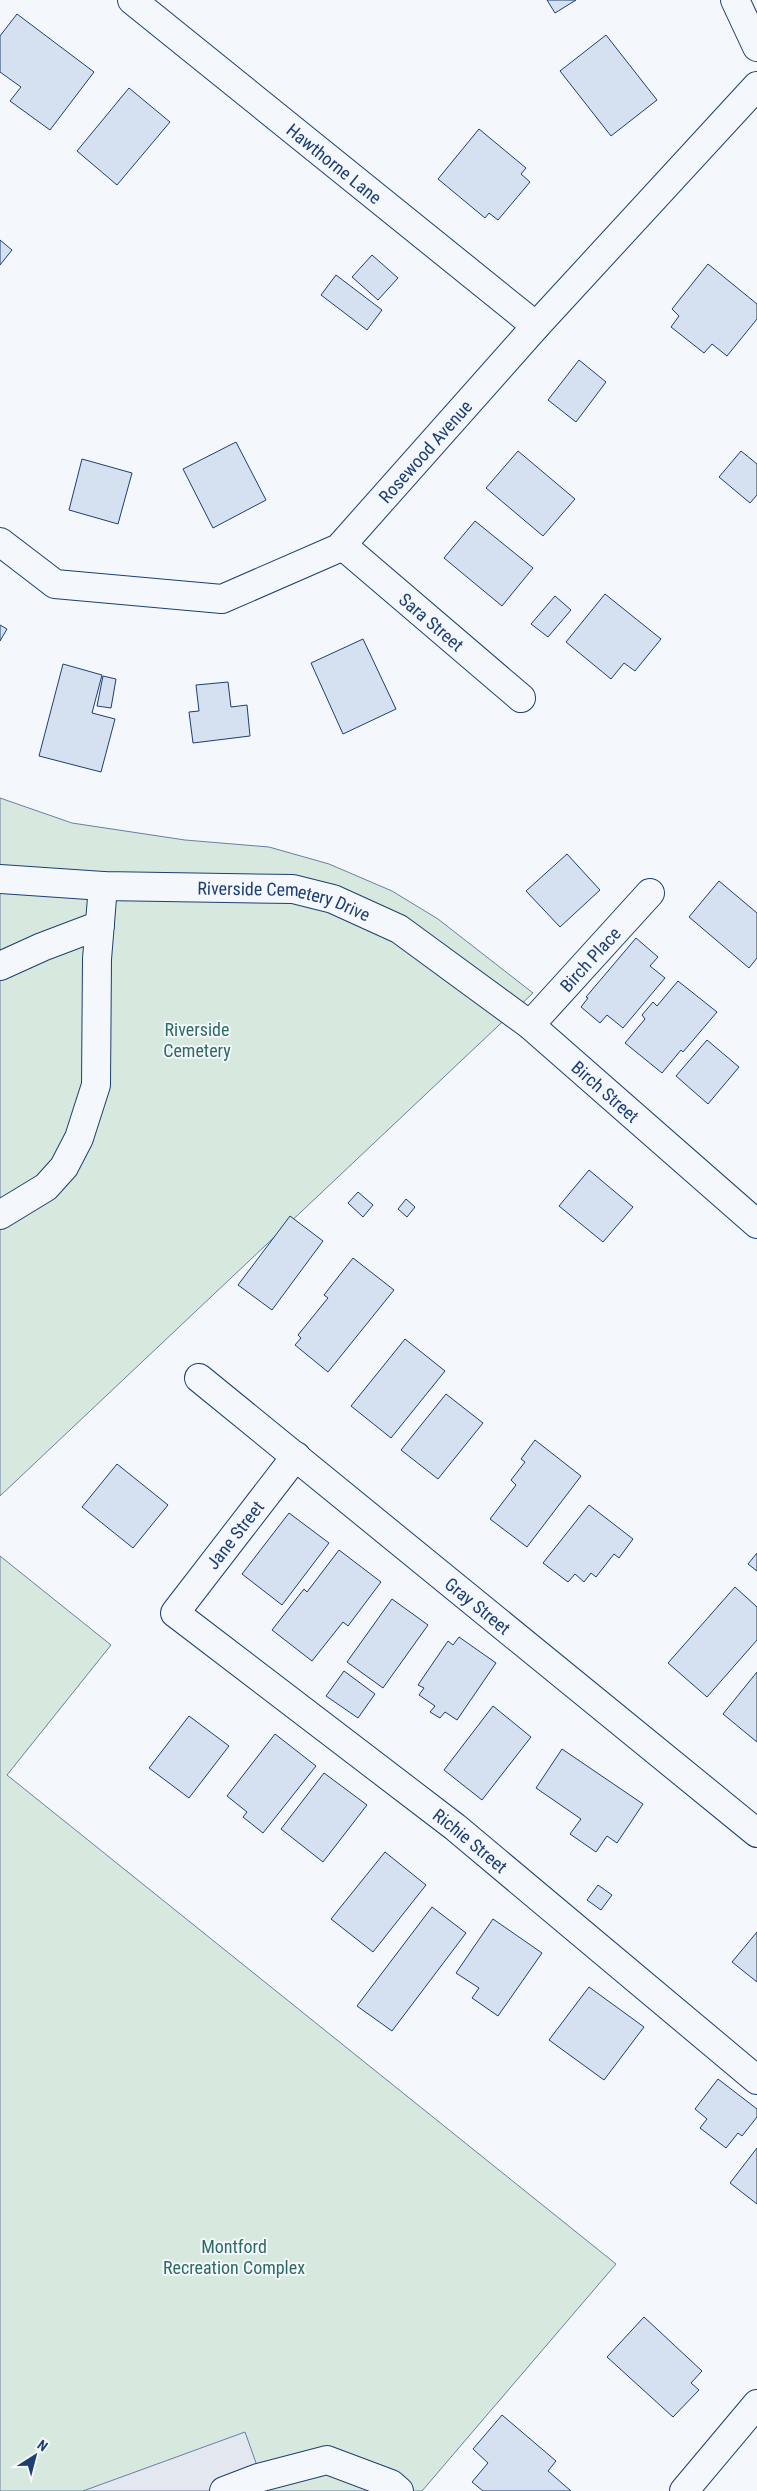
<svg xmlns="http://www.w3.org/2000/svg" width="757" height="2491" font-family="'Roboto Condensed',sans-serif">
<rect width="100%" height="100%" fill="#f4f7fb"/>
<g fill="#d7e8df" stroke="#687fa3">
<polygon points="0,798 72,823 185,840 269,847 329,864 392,891 438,919 533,993 0,1496"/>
<polygon points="0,1556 111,1645 7,1775 616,2264 422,2491 0,2491"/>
</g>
<polygon fill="#e3e8f0" stroke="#687fa3" points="245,2432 266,2491 83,2491"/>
<g fill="#d5e0f0" stroke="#1d3f73">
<polygon points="547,0 576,0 555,13"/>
<polygon points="17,14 94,72 50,130 10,101 21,87 0,72 0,36"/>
<polygon points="606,35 657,100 611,136 560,71"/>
<polygon points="129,88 170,122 117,185 77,151"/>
<polygon points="479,129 526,168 521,174 530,182 498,220 489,213 485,218 438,179"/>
<polygon points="0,240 12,250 0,265"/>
<polygon points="372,255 398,278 378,300 352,277"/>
<polygon points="708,264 757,304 757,319 727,356 712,344 704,353 671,327 679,316 672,309"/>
<polygon points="336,275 382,310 367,330 321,295"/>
<polygon points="579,360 606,382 576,422 548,400"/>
<polygon points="236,442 266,500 213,528 183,469"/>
<polygon points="518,451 575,499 543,536 486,488"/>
<polygon points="741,451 757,464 757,495 750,503 719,477"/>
<polygon points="82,459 132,473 118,524 69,510"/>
<polygon points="475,521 533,568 502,606 444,558"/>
<polygon points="605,594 661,639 635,671 624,663 611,679 566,642"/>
<polygon points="555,596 571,610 548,637 531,624"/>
<polygon points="0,625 7,629 0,641"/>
<polygon points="363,639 396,709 343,734 311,663"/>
<polygon points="63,664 102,675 92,713 115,719 101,772 39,756"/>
<polygon points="103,676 116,679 111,708 97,706"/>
<polygon points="228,682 231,707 247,705 250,736 193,743 189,712 199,711 196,685"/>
<polygon points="567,854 600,890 560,927 526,891"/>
<polygon points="719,881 757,913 757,958 749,968 689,917"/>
<polygon points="636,938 658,957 650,966 665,978 623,1028 607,1015 600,1023 581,1007 588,998 586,997"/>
<polygon points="678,981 717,1012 683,1052 681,1050 662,1073 625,1043 645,1019 642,1015 653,1002 657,1006"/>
<polygon points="707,1040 739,1067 708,1104 676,1076"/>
<polygon points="589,1170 633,1207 603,1242 559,1206"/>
<polygon points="358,1192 373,1205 363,1217 348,1203"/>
<polygon points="406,1199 415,1207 407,1217 398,1209"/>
<polygon points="290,1216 323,1241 272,1310 238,1285"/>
<polygon points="353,1258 394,1290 328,1372 295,1345 301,1338 298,1335 328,1298 324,1295"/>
<polygon points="405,1339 445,1371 391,1438 351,1406"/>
<polygon points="446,1394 483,1423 438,1479 401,1450"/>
<polygon points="535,1440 581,1476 527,1547 490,1519 516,1485 511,1480 525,1462 521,1459"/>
<polygon points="117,1464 168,1505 133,1548 82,1507"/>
<polygon points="589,1505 633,1539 619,1558 614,1554 596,1577 591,1573 584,1582 575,1574 568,1582 543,1563"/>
<polygon points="289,1513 329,1543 282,1605 242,1574"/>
<polygon points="339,1550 381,1582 348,1626 343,1622 312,1661 272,1630 304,1589 307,1592"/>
<polygon points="757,1553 757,1571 748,1564"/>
<polygon points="735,1587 757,1607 757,1640 707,1697 668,1663"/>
<polygon points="392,1599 428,1625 383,1688 347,1662"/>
<polygon points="459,1637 496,1663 457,1720 445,1712 440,1718 430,1712 435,1706 419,1695 424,1688 418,1685 448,1641 453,1645"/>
<polygon points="344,1671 375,1694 358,1718 326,1696"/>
<polygon points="757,1672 757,1742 723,1714"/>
<polygon points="493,1706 531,1737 482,1800 444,1770"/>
<polygon points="189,1716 229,1746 189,1798 149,1768"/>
<polygon points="275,1734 316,1766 263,1833 243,1817 247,1812 227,1796"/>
<polygon points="562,1749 643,1804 617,1843 607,1836 596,1852 570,1834 581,1819 536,1788"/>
<polygon points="324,1773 367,1805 323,1862 281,1829"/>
<polygon points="385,1852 426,1885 373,1952 331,1919"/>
<polygon points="598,1885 612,1895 601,1910 587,1900"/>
<polygon points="432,1907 466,1933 392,2031 357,2006"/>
<polygon points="493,1919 542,1953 498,2016 472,1998 479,1988 456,1973"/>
<polygon points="757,1932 757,1982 732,1962"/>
<polygon points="589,1987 644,2027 604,2080 549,2040"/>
<polygon points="718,2079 757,2109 757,2117 742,2136 738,2133 726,2148 700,2128 707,2119 695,2109"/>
<polygon points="757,2148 757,2204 730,2183"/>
<polygon points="644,2317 702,2371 691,2383 699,2390 673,2417 607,2357"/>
<polygon points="502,2415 556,2461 548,2471 571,2491 483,2491 472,2482 488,2463 473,2449"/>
</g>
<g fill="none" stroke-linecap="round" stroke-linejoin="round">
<g stroke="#1d3f73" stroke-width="30">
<g id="minor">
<path id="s1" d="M132,0L536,326"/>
<polyline points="735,0 757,47"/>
<path id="s2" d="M0,542L55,584L222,599L339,548L536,326L757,86"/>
<path id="s3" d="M342,545L521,698"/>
<path id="s4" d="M0,879L103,886L293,889L333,899L399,929L530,1025L757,1224"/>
<polyline points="0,966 42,947 100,925"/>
<path id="s5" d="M530,1025L650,893"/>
<polyline points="0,1215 46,1187 64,1167 79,1138 96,1085 97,959 103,886"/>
<path id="s6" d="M199,1378L757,1833"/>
<path id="s7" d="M296,1456L175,1613L455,1827L757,2080"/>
<polyline points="224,2491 258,2478 327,2460 391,2484 399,2491"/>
<polyline points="684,2491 757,2404"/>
</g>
</g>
<use href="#minor" stroke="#f4f7fb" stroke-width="28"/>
</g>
<g text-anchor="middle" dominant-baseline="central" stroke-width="4" stroke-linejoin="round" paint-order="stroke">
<g font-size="18" fill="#1d3f73" stroke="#f4f7fb">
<text stroke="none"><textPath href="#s1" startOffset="260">Hawthorne Lane</textPath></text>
<text stroke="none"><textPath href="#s2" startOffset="494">Rosewood Avenue</textPath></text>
<text stroke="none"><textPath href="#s3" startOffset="118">Sara Street</textPath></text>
<text stroke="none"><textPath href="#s4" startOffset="286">Riverside Cemetery Drive</textPath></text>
<text stroke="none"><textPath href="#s5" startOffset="89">Birch Place</textPath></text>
<text stroke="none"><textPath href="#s4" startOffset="670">Birch Street</textPath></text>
<text transform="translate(235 1535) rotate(-52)">Jane Street</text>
<text stroke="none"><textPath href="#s6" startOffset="360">Gray Street</textPath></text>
<text stroke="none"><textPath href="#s7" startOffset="571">Richie Street</textPath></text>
</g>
<g font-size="18" fill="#2c6c60" stroke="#f4f7fb">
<text x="197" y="1029">Riverside<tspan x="197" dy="21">Cemetery</tspan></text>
<text x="234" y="2246">Montford<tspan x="234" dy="21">Recreation Complex</tspan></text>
</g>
</g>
<g transform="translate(35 2456) rotate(36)" stroke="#f4f7fb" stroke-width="4" paint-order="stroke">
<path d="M0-4L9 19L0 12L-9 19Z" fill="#1d3f73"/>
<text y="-8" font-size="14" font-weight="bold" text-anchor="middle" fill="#1d3f73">N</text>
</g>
</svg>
